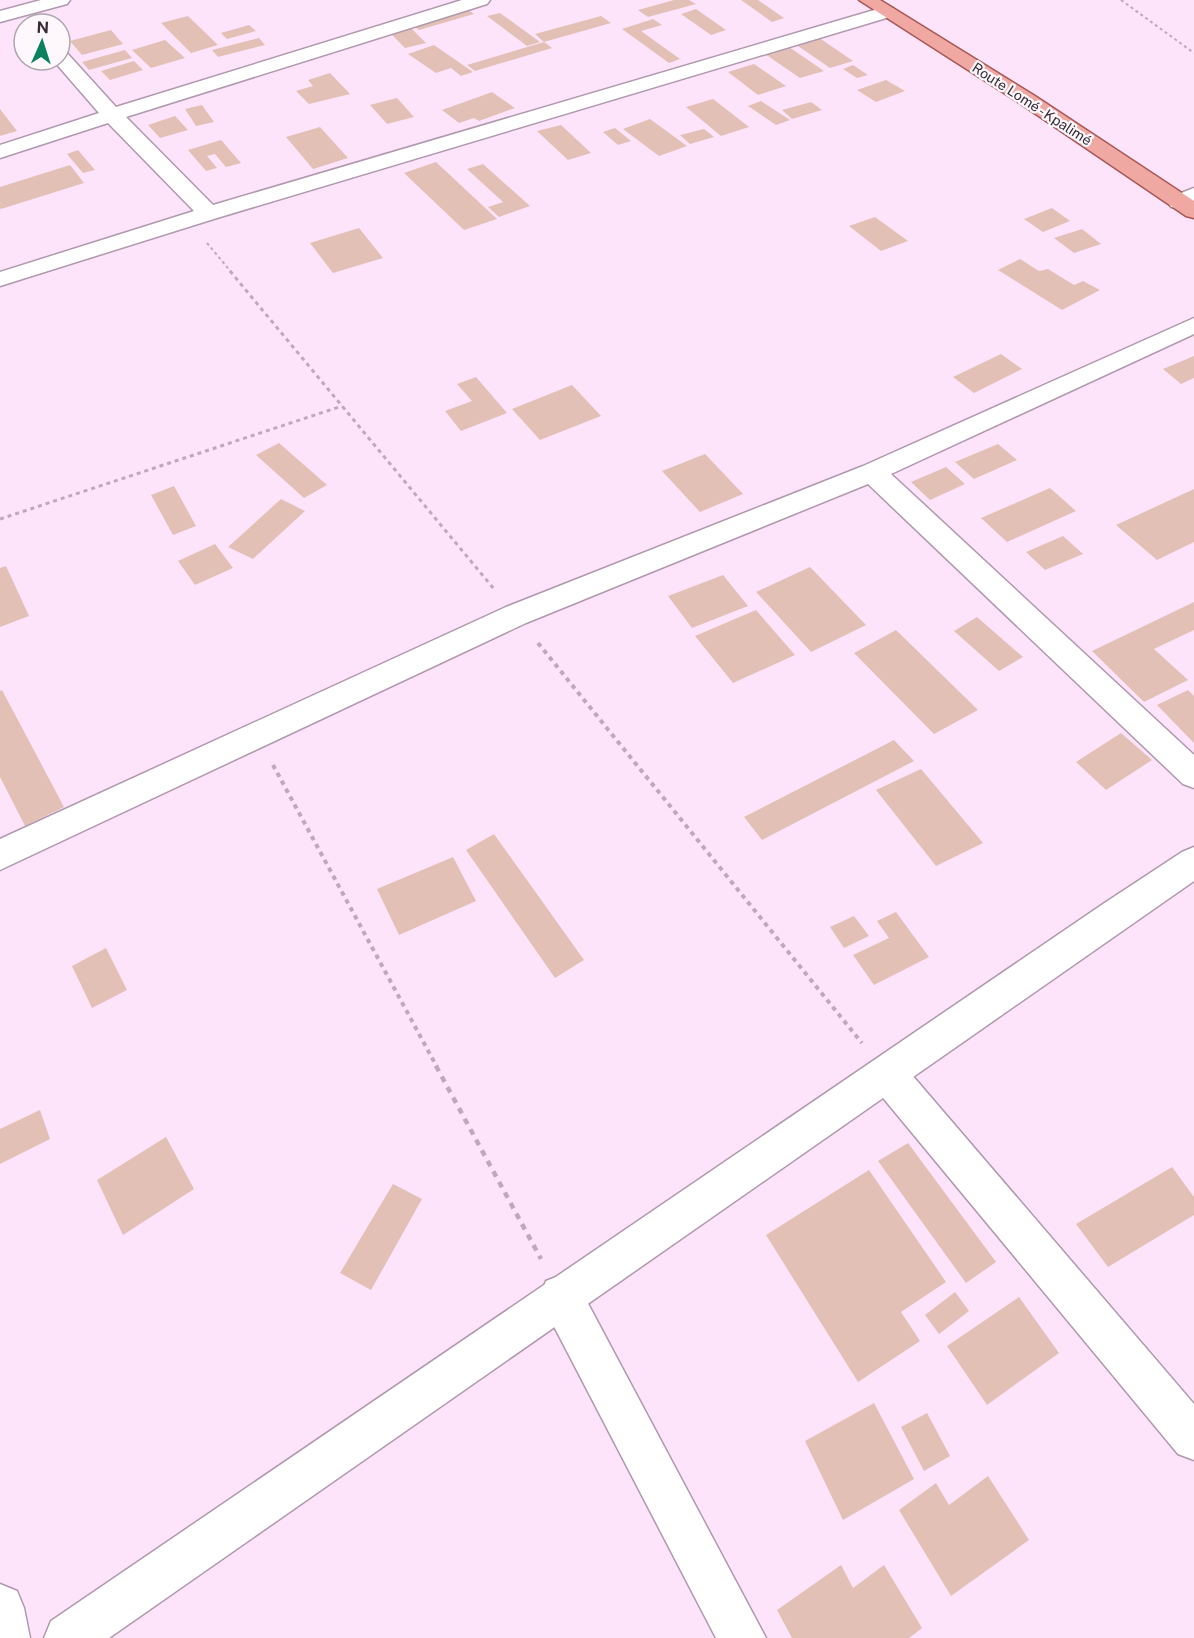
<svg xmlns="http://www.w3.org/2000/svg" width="1194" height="1638" font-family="'Public Sans',sans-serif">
<rect width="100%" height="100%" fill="#fee4fb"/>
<g fill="#e2c0b6">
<polygon points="674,0 689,0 696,4 648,17 638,10"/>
<polygon points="741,0 758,0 784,18 772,22"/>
<polygon points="465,7 474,14 419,30 410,23"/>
<polygon points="696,9 726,30 711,35 681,14"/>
<polygon points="500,13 540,42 527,46 487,16"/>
<polygon points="188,16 218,45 191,53 161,23"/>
<polygon points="601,16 611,23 544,42 535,34"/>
<polygon points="653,19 662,25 641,31 680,59 669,63 622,29"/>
<polygon points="249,25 256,31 227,39 221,33"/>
<polygon points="408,25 426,43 405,48 387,30"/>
<polygon points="111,30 123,44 82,55 70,41"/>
<polygon points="818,37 853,61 830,68 795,44"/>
<polygon points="259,38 265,45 218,57 212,50"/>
<polygon points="165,40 185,58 151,68 132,50"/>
<polygon points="544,42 552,48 475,71 467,65"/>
<polygon points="434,45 473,72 461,76 451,68 436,73 408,54"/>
<polygon points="789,47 824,71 800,78 765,54"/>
<polygon points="125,50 132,58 89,70 82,62"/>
<polygon points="134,61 143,70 110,80 101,71"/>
<polygon points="754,64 786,86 758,95 728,72"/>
<polygon points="853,65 868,75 857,78 843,69"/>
<polygon points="330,73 350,94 309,104 296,91 313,86 308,80"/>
<polygon points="886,80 905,91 876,102 857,90"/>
<polygon points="492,92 515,108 479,121 474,118 459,123 442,110"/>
<polygon points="397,98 414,117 387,124 370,105"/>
<polygon points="713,99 749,127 721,136 686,107"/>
<polygon points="761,101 790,120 776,125 748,106"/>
<polygon points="811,102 822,110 792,119 782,110"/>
<polygon points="202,105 214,122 196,126 185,109"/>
<polygon points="0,109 17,131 0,136"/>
<polygon points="175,116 188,130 160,138 148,125"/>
<polygon points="650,119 687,146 659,156 623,129"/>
<polygon points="561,125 591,153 568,160 537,131"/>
<polygon points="320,127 348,158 313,169 286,137"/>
<polygon points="615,128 631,141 618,145 603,132"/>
<polygon points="704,129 714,137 690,144 680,135"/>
<polygon points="221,140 241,163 226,167 215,154 207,156 217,168 206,171 188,150"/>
<polygon points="78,150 95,170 83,173 67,154"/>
<polygon points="436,162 497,219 464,230 404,173"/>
<polygon points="483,164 530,206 499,217 488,207 503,202 467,169"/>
<polygon points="70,165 84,183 1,209 0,208 0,187"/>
<polygon points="1052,208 1070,221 1043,232 1024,219"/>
<polygon points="875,217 908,241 881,251 849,226"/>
<polygon points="359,228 383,258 333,273 310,243"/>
<polygon points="1082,229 1101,244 1074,253 1054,238"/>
<polygon points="1020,259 1039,271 1048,269 1074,285 1083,281 1100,290 1062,310 998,270"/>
<polygon points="1001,354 1022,369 974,393 953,377"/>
<polygon points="1194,356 1194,378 1181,384 1163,369"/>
<polygon points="476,377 507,413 461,431 445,411 472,401 457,384"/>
<polygon points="572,385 601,416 540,440 512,409"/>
<polygon points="279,443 327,485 304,498 256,455"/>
<polygon points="998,444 1017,460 974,479 955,462"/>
<polygon points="705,454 743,494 700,512 662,471"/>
<polygon points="946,467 965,484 930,500 911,482"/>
<polygon points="174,486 196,526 173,535 151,495"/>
<polygon points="1050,488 1076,511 1007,542 981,518"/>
<polygon points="1194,489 1194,542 1157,560 1116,525"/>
<polygon points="281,499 305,511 253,559 228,547"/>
<polygon points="1063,536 1083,554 1045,570 1026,552"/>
<polygon points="215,544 233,568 195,585 178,561"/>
<polygon points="6,566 29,616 0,627 0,568"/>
<polygon points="810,567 866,625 811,652 756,592"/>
<polygon points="723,575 748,606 692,628 668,596"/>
<polygon points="1194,602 1194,630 1154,649 1188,680 1144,702 1092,651"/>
<polygon points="756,610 795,655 733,683 695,636"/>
<polygon points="977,617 1023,657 999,671 954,631"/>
<polygon points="896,630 978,710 934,734 854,653"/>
<polygon points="2,690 64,807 25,826 0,777 0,691"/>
<polygon points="1188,690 1194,696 1194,743 1157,705"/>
<polygon points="1121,733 1152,760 1106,790 1076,762"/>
<polygon points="894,740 914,761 762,840 744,817"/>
<polygon points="921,769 983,843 936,866 876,790"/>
<polygon points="494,834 584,960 555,978 466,850"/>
<polygon points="453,857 476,901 399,935 377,889"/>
<polygon points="896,912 929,957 874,985 853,955 889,938 877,921"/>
<polygon points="854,916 869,936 844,948 830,927"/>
<polygon points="106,948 127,990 92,1008 72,966"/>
<polygon points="40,1110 50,1139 0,1164 0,1129"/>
<polygon points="166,1137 194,1189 123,1235 97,1180"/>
<polygon points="908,1143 996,1262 966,1283 878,1161"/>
<polygon points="1172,1167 1194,1197 1194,1215 1108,1267 1076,1224"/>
<polygon points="869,1170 946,1282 901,1312 920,1341 858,1382 766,1235"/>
<polygon points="393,1184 422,1199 371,1290 340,1273"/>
<polygon points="955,1292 969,1311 939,1334 925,1315"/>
<polygon points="1019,1297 1059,1353 987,1405 947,1346"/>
<polygon points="874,1403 914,1479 843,1520 805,1441"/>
<polygon points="927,1413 950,1456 924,1471 901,1427"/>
<polygon points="988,1476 1029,1540 951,1596 899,1510 936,1483 949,1505"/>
<polygon points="841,1565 853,1588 884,1565 922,1628 909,1638 792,1638 777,1610"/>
</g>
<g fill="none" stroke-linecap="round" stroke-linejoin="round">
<g stroke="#b098ad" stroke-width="3">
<g id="minor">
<polygon points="41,0 70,0 67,4 0,22 0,11"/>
<polygon points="462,0 490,0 487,4 126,117 213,205 881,8 893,8 896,12 893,16 217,218 0,286 0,272 194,211 108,123 0,158 0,145 99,113 53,60 60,60 60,51 67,53 116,107"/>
<polygon points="1194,188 1194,203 1179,208 1171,207 1168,202 1171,197"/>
<polygon points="1194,318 1194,334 891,474 1194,755 1194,788 1183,784 868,484 526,623 0,870 0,839 506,607 863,466"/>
<polygon points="887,1056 900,1061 1194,1404 1194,1460 1178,1454 874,1087 868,1074 874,1061"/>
<polygon points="561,1275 576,1281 766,1638 716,1638 546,1311 540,1296 546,1281"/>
<polygon points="0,1584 17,1591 24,1608 30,1638 0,1638"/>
</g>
</g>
<g stroke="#b098ad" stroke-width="3">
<polygon id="tertiary" points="1194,847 1194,881 109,1638 44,1638 51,1621 1103,904 1182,852"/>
</g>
<g stroke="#a85754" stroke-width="3">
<polygon id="primary" points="859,0 880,0 1035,96 1194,201 1194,218 1186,216 1021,104"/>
</g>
<g stroke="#bea9bc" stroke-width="2" stroke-dasharray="3 3" stroke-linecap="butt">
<polyline points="1121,0 1194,53"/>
<polyline points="207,243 232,273"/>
</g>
<g stroke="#bea9bc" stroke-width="3" stroke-dasharray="4 4" stroke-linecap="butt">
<polyline points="230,271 494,589"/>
<polyline points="0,519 342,406"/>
</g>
<g stroke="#bea9bc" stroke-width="4" stroke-dasharray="4.5 4.5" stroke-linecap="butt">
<polyline points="538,643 862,1043"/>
<polyline points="273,765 437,1067"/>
</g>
<polyline stroke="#bea9bc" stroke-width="4.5" stroke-dasharray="6 6" stroke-linecap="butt" points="436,1066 541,1259"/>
<use href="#minor" fill="#fff" fill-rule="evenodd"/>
<use href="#tertiary" fill="#fff" fill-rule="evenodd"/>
<use href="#primary" fill="#f0a8a3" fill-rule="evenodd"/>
</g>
<g text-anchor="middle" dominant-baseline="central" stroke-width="4.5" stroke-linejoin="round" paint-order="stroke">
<g font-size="14" fill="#362c35" stroke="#fef8fd">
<text transform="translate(1032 104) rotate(33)">Route Lomé - Kpalimé</text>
</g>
</g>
<g transform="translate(42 42) rotate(3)"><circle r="28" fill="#fef8fd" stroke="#aea6ad" stroke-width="1.5"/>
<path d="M0-4.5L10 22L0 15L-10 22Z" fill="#0c815f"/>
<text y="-9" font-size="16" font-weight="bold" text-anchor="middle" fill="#362c35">N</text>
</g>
</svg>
